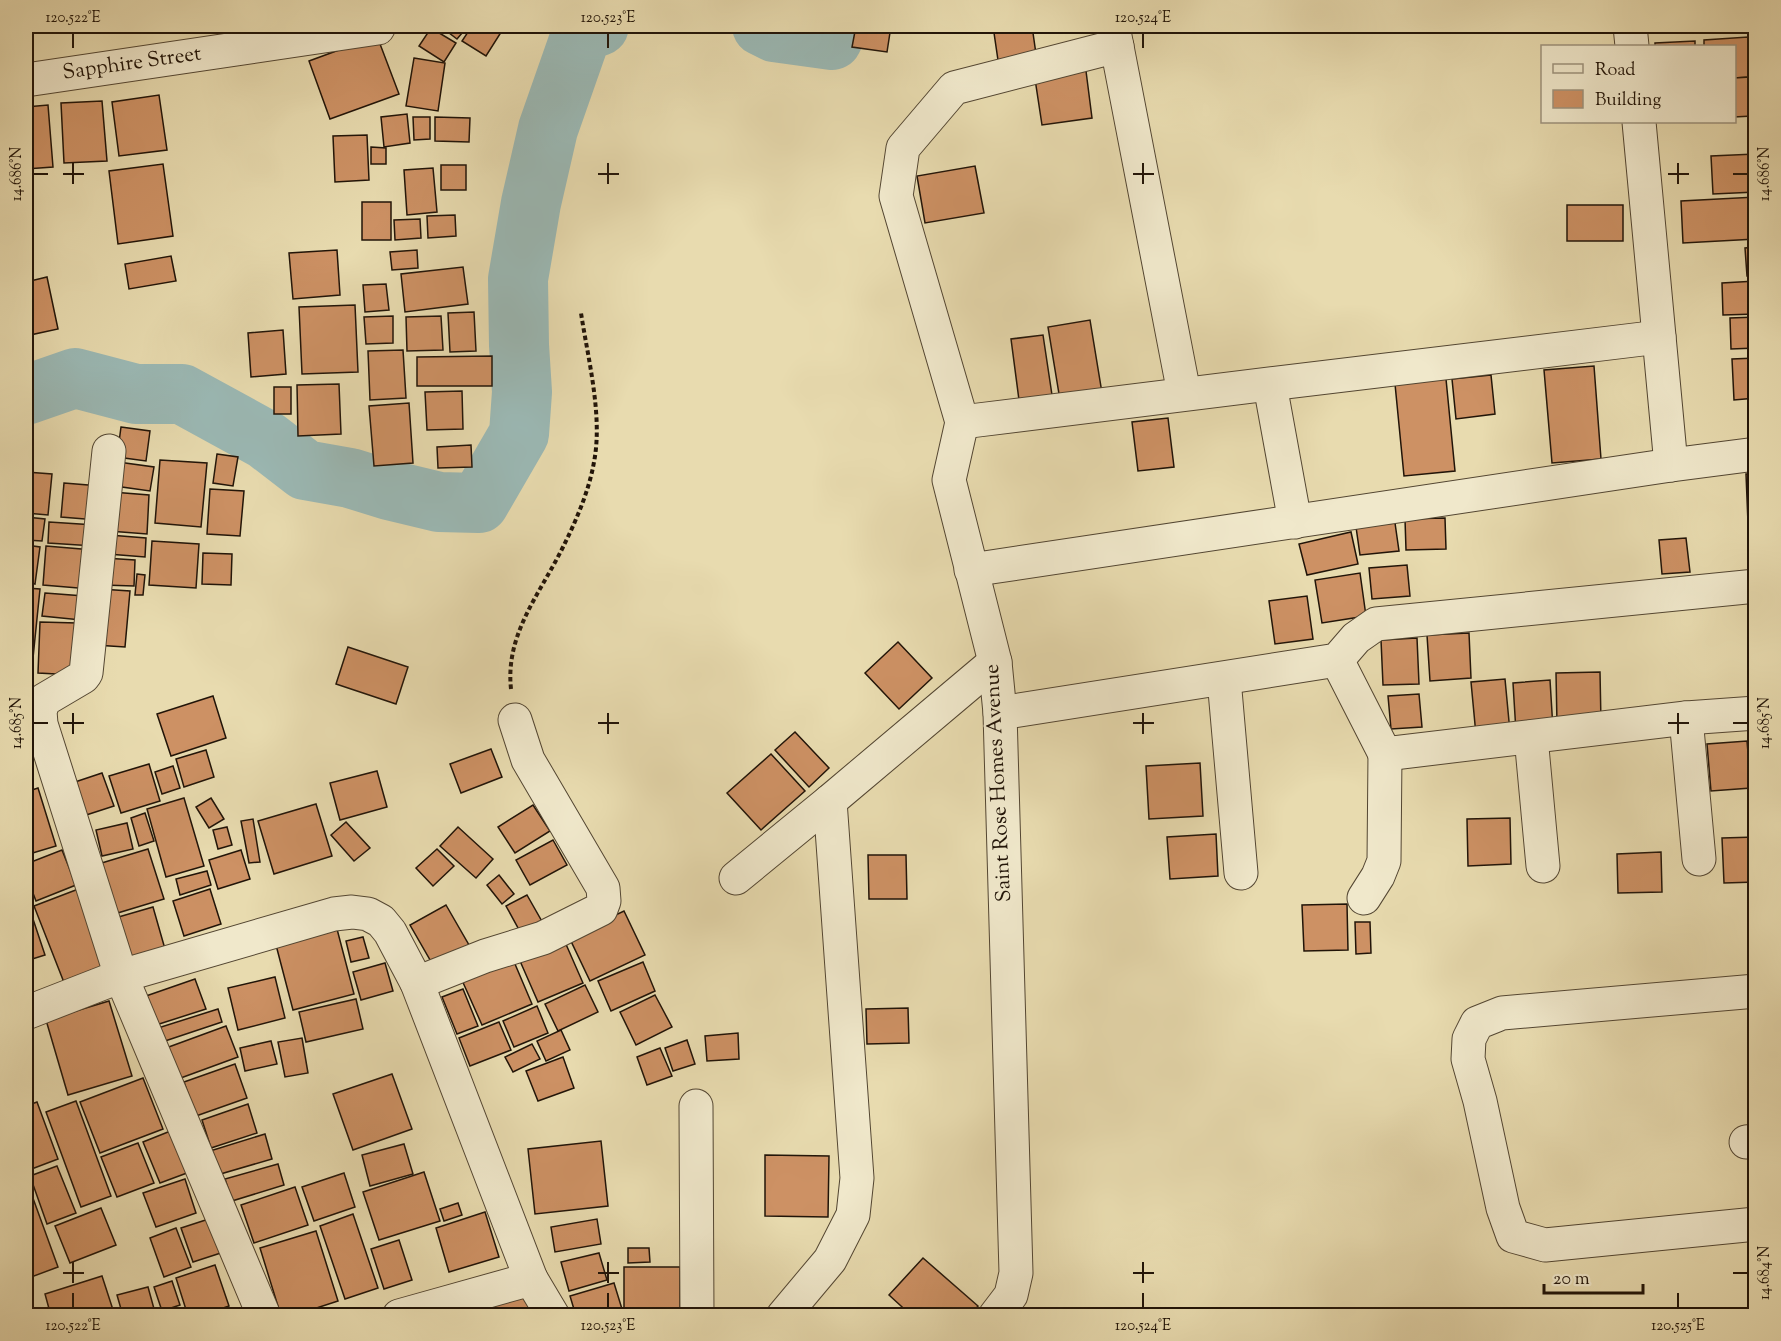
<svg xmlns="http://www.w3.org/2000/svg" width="1781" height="1341" font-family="'Sorts Mill Goudy',serif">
<rect width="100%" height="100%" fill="#e8dbaf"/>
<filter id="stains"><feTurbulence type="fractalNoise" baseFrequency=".00333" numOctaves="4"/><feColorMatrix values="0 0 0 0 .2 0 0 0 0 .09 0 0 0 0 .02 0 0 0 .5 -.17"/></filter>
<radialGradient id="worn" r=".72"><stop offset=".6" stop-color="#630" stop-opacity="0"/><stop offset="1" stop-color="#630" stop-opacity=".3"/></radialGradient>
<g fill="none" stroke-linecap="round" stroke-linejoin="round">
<g stroke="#9bb9b5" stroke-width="60">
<polyline points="762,26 774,32 832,40 839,26"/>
<polyline points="26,395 75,378 136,394 182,394 266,440 305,470 350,478 389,490 439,502 479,503 519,434 522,392 519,345 518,279 531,203 548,129 582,32 599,26"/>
</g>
</g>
<g fill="#cd9164" stroke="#211408" stroke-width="1.5">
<polygon points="440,26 468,26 457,39"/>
<polygon points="472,26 505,26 486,56 462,41"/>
<polygon points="856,26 891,26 887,52 852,47"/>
<polygon points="993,26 1032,26 1037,61 999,67"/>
<polygon points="431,28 456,43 444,62 419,46"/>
<polygon points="377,36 399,94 330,119 309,61"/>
<polygon points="1748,37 1750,77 1734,78 1734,46 1704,46 1704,40"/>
<polygon points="1695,41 1695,46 1655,46 1655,43"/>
<polygon points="414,58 445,63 438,111 406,106"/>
<polygon points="1086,71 1092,118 1042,125 1035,79"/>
<polygon points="1750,77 1752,116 1734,117 1734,78"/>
<polygon points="159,95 167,150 119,156 112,102"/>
<polygon points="102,101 107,161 64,163 61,103"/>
<polygon points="48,105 53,167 26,169 26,107"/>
<polygon points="407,114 410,143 384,147 381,117"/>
<polygon points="413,117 430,117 430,139 414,140"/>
<polygon points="435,117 470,118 469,142 435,141"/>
<polygon points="367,135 369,180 335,182 333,136"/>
<polygon points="371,147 386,148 386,164 371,164"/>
<polygon points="1755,154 1756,192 1713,194 1711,156"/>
<polygon points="163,164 173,236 118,244 109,171"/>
<rect x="441" y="165" width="25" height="25"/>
<polygon points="975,166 984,213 925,223 917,176"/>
<polygon points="433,168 437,212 407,215 404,170"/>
<polygon points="1756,197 1756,239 1683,243 1681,201"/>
<rect x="362" y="202" width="29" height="38"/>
<rect x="1567" y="205" width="56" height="36"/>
<polygon points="455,215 456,236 428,238 427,216"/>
<polygon points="420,219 421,238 395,240 394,220"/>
<polygon points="1756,247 1756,276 1747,276 1745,248"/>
<polygon points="337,250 340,295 293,299 289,253"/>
<polygon points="417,250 418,268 392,270 390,252"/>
<polygon points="171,256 176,281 129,289 125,264"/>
<polygon points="463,267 468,304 405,312 401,274"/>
<polygon points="47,277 58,329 30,335 26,317 26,282"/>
<polygon points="1756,281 1756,314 1723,315 1722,283"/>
<polygon points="386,284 389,310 365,312 363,285"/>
<polygon points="355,305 358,372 302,374 299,307"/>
<polygon points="474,312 476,351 450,352 448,313"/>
<polygon points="393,316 393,343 366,344 364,317"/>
<polygon points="441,316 443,350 407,351 406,317"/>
<polygon points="1756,317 1756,348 1731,349 1730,318"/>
<polygon points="1090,320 1102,393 1060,400 1048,327"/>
<polygon points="283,330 286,374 251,377 248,333"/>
<polygon points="1043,335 1052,395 1019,400 1011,339"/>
<polygon points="403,350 406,398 370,400 368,351"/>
<polygon points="492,356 492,386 417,386 417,357"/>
<polygon points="1756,358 1756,398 1734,400 1732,359"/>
<polygon points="1594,366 1601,459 1552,463 1544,370"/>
<polygon points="1491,375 1495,414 1456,419 1452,379"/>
<polygon points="1446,379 1455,471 1404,476 1395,384"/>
<polygon points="339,384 341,434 298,436 297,385"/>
<rect x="274" y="387" width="17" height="27"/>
<polygon points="462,391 463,429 427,430 425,392"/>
<polygon points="409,403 413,463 374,466 369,406"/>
<polygon points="1168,418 1174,467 1138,471 1132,422"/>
<polygon points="121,427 150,431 146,461 117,457"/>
<polygon points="471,445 472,467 438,468 437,447"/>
<polygon points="217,454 238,457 233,486 213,483"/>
<polygon points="160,460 207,463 201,527 155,523"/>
<polygon points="118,462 154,467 150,491 115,486"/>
<polygon points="26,472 52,474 48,515 26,513"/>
<polygon points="1746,474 1756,474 1756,523 1748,523"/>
<polygon points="64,483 100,486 97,520 61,517"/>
<polygon points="210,489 244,491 240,536 207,534"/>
<polygon points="112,492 149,495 147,534 109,531"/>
<polygon points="26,517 45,519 42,541 26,540"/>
<polygon points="1445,518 1446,549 1406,550 1405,519"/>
<polygon points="49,522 95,525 94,546 48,543"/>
<polygon points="1395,523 1399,551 1360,555 1356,527"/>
<polygon points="1351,532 1358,564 1307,575 1299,544"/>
<polygon points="109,535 146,538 145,557 108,554"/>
<polygon points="1686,538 1690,572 1662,574 1659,540"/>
<polygon points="152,541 199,544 196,588 149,585"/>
<polygon points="26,545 40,547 35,584 26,582"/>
<polygon points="46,546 93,550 90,589 43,585"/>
<polygon points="203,553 232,554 231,585 202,584"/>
<polygon points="104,558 135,560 134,586 103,585"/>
<polygon points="1407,565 1410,596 1372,599 1369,568"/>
<polygon points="1360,573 1366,616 1322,623 1315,580"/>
<polygon points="137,574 145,575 143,595 135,595"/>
<polygon points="26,588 40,589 33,658 26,657"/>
<polygon points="100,589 130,591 125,647 95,645"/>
<polygon points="45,593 84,596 81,620 42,616"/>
<polygon points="1307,596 1313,639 1275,644 1269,601"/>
<polygon points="40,622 77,623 75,675 38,673"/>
<polygon points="1469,633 1471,678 1430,681 1427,635"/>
<polygon points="1417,638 1419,684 1383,685 1381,640"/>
<polygon points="898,642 932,678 899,709 865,673"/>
<polygon points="348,647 408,667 396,704 336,684"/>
<polygon points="1751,660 1756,660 1756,698 1752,698"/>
<polygon points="1600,672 1601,723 1557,724 1556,673"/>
<polygon points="1505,679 1510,732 1476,735 1471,682"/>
<polygon points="1550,680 1553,729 1516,732 1513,683"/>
<polygon points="1419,694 1422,727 1391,729 1388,696"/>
<polygon points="213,696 226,738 171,756 157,714"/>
<polygon points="795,732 829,768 809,787 775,750"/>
<polygon points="1747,741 1751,788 1711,791 1707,744"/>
<polygon points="491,749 502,777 461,793 450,764"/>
<polygon points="206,750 214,777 184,787 176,759"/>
<polygon points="771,754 805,791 761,830 727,793"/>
<polygon points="1200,763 1203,816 1149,819 1146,766"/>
<polygon points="149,764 160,801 121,813 109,776"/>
<polygon points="173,766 180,788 162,794 155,772"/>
<polygon points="377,771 387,807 340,820 330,783"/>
<polygon points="102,773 114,806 80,817 69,784"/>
<polygon points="38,788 56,846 26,855 26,792"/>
<polygon points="184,798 204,866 166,877 147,809"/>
<polygon points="211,798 224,819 209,828 196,807"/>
<polygon points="316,804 332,856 274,874 258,821"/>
<polygon points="533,805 550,831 515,853 498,827"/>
<polygon points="145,813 154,841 139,846 131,818"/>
<polygon points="1510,818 1511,864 1468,866 1467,819"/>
<polygon points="253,819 260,862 249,863 241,821"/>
<polygon points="346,822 370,848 354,861 331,835"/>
<polygon points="127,823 133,849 102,856 96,830"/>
<polygon points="227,827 232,845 218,849 213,830"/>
<polygon points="458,827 493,859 476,878 440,846"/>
<polygon points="1216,834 1218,876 1170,879 1167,837"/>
<polygon points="1756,837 1756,882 1724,883 1722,838"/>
<polygon points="553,840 567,865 530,885 516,860"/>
<polygon points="148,849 164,899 111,915 95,865"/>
<polygon points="437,849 454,866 433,886 416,868"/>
<polygon points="62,850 76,885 36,901 26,875 26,864"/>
<polygon points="241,850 250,879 218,889 209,860"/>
<polygon points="1661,852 1662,892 1618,893 1617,854"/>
<polygon points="868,855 906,855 907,899 869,899"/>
<polygon points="207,871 211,885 180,895 176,879"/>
<polygon points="499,875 514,894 502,904 487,885"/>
<polygon points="81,888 111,967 65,985 34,906"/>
<polygon points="210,889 221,924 184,936 173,901"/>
<polygon points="527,895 544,925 523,937 506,906"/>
<polygon points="26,898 45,955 26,961"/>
<polygon points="1347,904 1348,950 1304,951 1302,905"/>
<polygon points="446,905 469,945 433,965 410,925"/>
<polygon points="153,907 165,949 127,960 115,918"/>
<polygon points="624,911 645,955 590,981 569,937"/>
<polygon points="1355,922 1370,922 1371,953 1356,954"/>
<polygon points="337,929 354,994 293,1010 276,945"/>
<polygon points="363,937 369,958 351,962 346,941"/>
<polygon points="565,942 583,983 538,1002 520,961"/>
<polygon points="512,957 532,1004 482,1025 461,978"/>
<polygon points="643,962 655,991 611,1011 598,981"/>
<polygon points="385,963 393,991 361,1000 353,972"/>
<polygon points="275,977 285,1018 238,1030 228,988"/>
<polygon points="195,979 206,1009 156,1025 146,996"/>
<polygon points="585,985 598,1012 558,1031 545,1004"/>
<polygon points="463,989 478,1026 457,1034 442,997"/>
<polygon points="655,995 672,1027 636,1045 620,1012"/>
<polygon points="356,999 363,1029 306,1042 299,1012"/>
<polygon points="109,1001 132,1076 68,1095 46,1020"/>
<polygon points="537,1006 548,1033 514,1047 503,1021"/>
<polygon points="908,1008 909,1043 867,1044 866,1009"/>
<polygon points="218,1009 222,1022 162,1042 158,1028"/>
<polygon points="499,1022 511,1050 470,1066 459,1038"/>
<polygon points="226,1026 238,1057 178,1079 166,1048"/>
<polygon points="561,1030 570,1050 546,1061 537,1041"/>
<polygon points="738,1033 739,1059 707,1061 705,1036"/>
<polygon points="302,1038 308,1073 285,1077 278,1042"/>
<polygon points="687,1040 695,1064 673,1071 665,1048"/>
<polygon points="271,1041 277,1064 245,1071 240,1048"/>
<polygon points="532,1044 540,1059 513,1072 505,1057"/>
<polygon points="660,1048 672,1076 647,1085 637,1057"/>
<polygon points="563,1057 574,1088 538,1101 526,1071"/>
<polygon points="235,1064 247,1098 196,1116 184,1082"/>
<polygon points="392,1074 412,1129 353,1150 333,1094"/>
<polygon points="143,1078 163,1129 100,1153 80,1102"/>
<polygon points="76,1101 111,1196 81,1207 46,1112"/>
<polygon points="37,1102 58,1159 29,1170 26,1160 26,1106"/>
<polygon points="248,1104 257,1133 211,1148 202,1120"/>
<polygon points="178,1128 195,1170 160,1183 143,1142"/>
<polygon points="265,1134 272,1159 217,1175 210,1151"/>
<polygon points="601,1141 608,1206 535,1214 528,1149"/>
<polygon points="138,1143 154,1183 117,1197 101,1157"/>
<polygon points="404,1144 413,1174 370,1186 362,1155"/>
<polygon points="765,1155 829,1156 828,1217 765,1216"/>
<polygon points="278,1164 284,1185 232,1201 225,1179"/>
<polygon points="57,1166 76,1213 47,1224 30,1176"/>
<polygon points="424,1172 440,1221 379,1240 363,1192"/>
<polygon points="344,1173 355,1207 314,1221 302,1187"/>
<polygon points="26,1179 58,1267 26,1279"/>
<polygon points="185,1179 196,1213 156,1227 143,1193"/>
<polygon points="295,1187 308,1225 254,1243 241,1205"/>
<polygon points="458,1203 462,1215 444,1221 440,1209"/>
<polygon points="101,1208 116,1245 70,1263 55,1226"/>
<polygon points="485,1212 499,1257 449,1272 436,1228"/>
<polygon points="353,1214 378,1288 345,1299 320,1226"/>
<polygon points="218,1216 230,1250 193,1262 181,1228"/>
<polygon points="597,1219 601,1244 555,1252 551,1227"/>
<polygon points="176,1228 191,1267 164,1277 150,1238"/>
<polygon points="316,1231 338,1301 292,1316 281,1316 260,1248"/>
<polygon points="399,1240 412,1280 384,1289 371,1249"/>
<polygon points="628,1248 649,1248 650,1262 628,1263"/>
<polygon points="599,1253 607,1280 569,1291 561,1262"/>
<polygon points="923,1258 978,1306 970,1316 912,1316 889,1295"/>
<polygon points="215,1265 229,1306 200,1316 188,1316 176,1278"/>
<rect x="624" y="1267" width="56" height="41"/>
<polygon points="102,1276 115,1316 51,1316 45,1294"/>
<polygon points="172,1281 180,1305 162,1311 154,1287"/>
<polygon points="614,1283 622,1309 598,1316 576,1316 570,1296"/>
<polygon points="523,1286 534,1316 495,1316 489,1298"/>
<polygon points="148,1287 156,1316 123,1316 117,1295"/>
</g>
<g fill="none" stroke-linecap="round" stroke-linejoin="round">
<g stroke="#534632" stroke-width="35">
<g id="minor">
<polyline points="1113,26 1184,393"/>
<polyline points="1630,26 1632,46"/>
<polyline points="26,80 378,28 379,26"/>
<polyline points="1639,122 1671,465"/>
<polyline points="1270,385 1295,522"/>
<path d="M962,422C1194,392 1427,366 1659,337"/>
<polyline points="109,451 86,673 83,677 44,700 40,711 41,724 121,976 334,914 352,912 368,914 381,921 390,932 417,983 531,1279"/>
<polyline points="971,570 1671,465 1756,454"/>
<polyline points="1337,660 1385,754 1686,718 1756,713"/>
<polyline points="1224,679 1241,873"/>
<polyline points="1000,713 1337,660 1356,638 1376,624 1756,586"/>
<polyline points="1686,718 1699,859"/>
<polyline points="1531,737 1543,866"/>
<polyline points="736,878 830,801"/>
<polyline points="1364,898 1378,876 1384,861 1385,754"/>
<polyline points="417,983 485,956 543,938 601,909 604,901 603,888 528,760 515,720"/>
<polyline points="1756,991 1502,1013 1477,1023 1469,1039 1468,1059 1480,1101 1503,1208 1513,1236 1545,1245 1756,1224"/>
<polyline points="26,1013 121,976 264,1316"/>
<polyline points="696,1106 697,1316"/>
<polyline points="1746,1142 1756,1141"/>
<polyline points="399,1316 531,1279 553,1316"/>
<polyline points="783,1316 830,1260 853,1215 857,1178 830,801 995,662"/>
<polyline points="995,1316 1011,1295 1016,1273 1000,713 995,662 949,480 962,422 896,196 903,148 954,88 1117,46"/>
</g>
</g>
<path stroke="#211408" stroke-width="4" stroke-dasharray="4.5 3" stroke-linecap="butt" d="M511,689C505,634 540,594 563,547C576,521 589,491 594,462C603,416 588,359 581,313"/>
<use href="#minor" stroke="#f0e8cb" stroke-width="33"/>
</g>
<path fill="none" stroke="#211408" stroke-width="2" d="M73,33V48M608,33V48M1143,33V48M73,163V184M608,163V184M1143,163V184M1678,163V184M33,174H48M63,174H84M598,174H619M1133,174H1154M1668,174H1689M1733,174H1748M73,713V734M608,713V734M1143,713V734M1678,713V734M33,723H48M63,723H84M598,723H619M1133,723H1154M1668,723H1689M1733,723H1748M73,1262V1283M608,1262V1283M1143,1262V1283M63,1273H84M598,1273H619M1133,1273H1154M1733,1273H1748M73,1293V1308M608,1293V1308M1143,1293V1308M1678,1293V1308"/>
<g text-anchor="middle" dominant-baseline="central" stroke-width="4.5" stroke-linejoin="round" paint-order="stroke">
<g font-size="21" fill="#211408" stroke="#f0e8cb">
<text transform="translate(132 64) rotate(-8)">Sapphire Street</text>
<text transform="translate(999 783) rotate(-93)">Saint Rose Homes Avenue</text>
</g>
</g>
<rect width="1781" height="1341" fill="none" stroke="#e8dbaf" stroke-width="66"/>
<rect x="1541" y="45" width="195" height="78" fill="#f0e8cb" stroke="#9d937d" stroke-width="1.5"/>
<rect x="1553" y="64" width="30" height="9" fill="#f0e8cb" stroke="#9d937d" stroke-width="1.5"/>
<text x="1595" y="75" font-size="18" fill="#211408">Road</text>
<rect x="1553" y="90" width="30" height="18" fill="#cd9164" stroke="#9d937d" stroke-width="1.5"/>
<text x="1595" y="105" font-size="18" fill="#211408">Building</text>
<path d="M1544 1284v9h99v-9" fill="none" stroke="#211408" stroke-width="3"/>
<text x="1553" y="1284" font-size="18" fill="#211408" stroke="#f0e8cb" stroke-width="4.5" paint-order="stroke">20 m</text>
<rect x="33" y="33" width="1715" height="1275" fill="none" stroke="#211408" stroke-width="2"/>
<g font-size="15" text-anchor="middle" fill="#211408">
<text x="73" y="22">120.522°E</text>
<text x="608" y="22">120.523°E</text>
<text x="1143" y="22">120.524°E</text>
<text transform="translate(16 174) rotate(-90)" y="5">14.686°N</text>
<text transform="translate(1764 174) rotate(-90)" y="5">14.686°N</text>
<text transform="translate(16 723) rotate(-90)" y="5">14.685°N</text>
<text transform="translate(1764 723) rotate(-90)" y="5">14.685°N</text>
<text transform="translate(1764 1273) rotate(-90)" y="5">14.684°N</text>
<text x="73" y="1330">120.522°E</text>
<text x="608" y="1330">120.523°E</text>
<text x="1143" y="1330">120.524°E</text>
<text x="1678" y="1330">120.525°E</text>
</g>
<rect width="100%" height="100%" filter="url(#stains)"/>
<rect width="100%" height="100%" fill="url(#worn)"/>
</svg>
